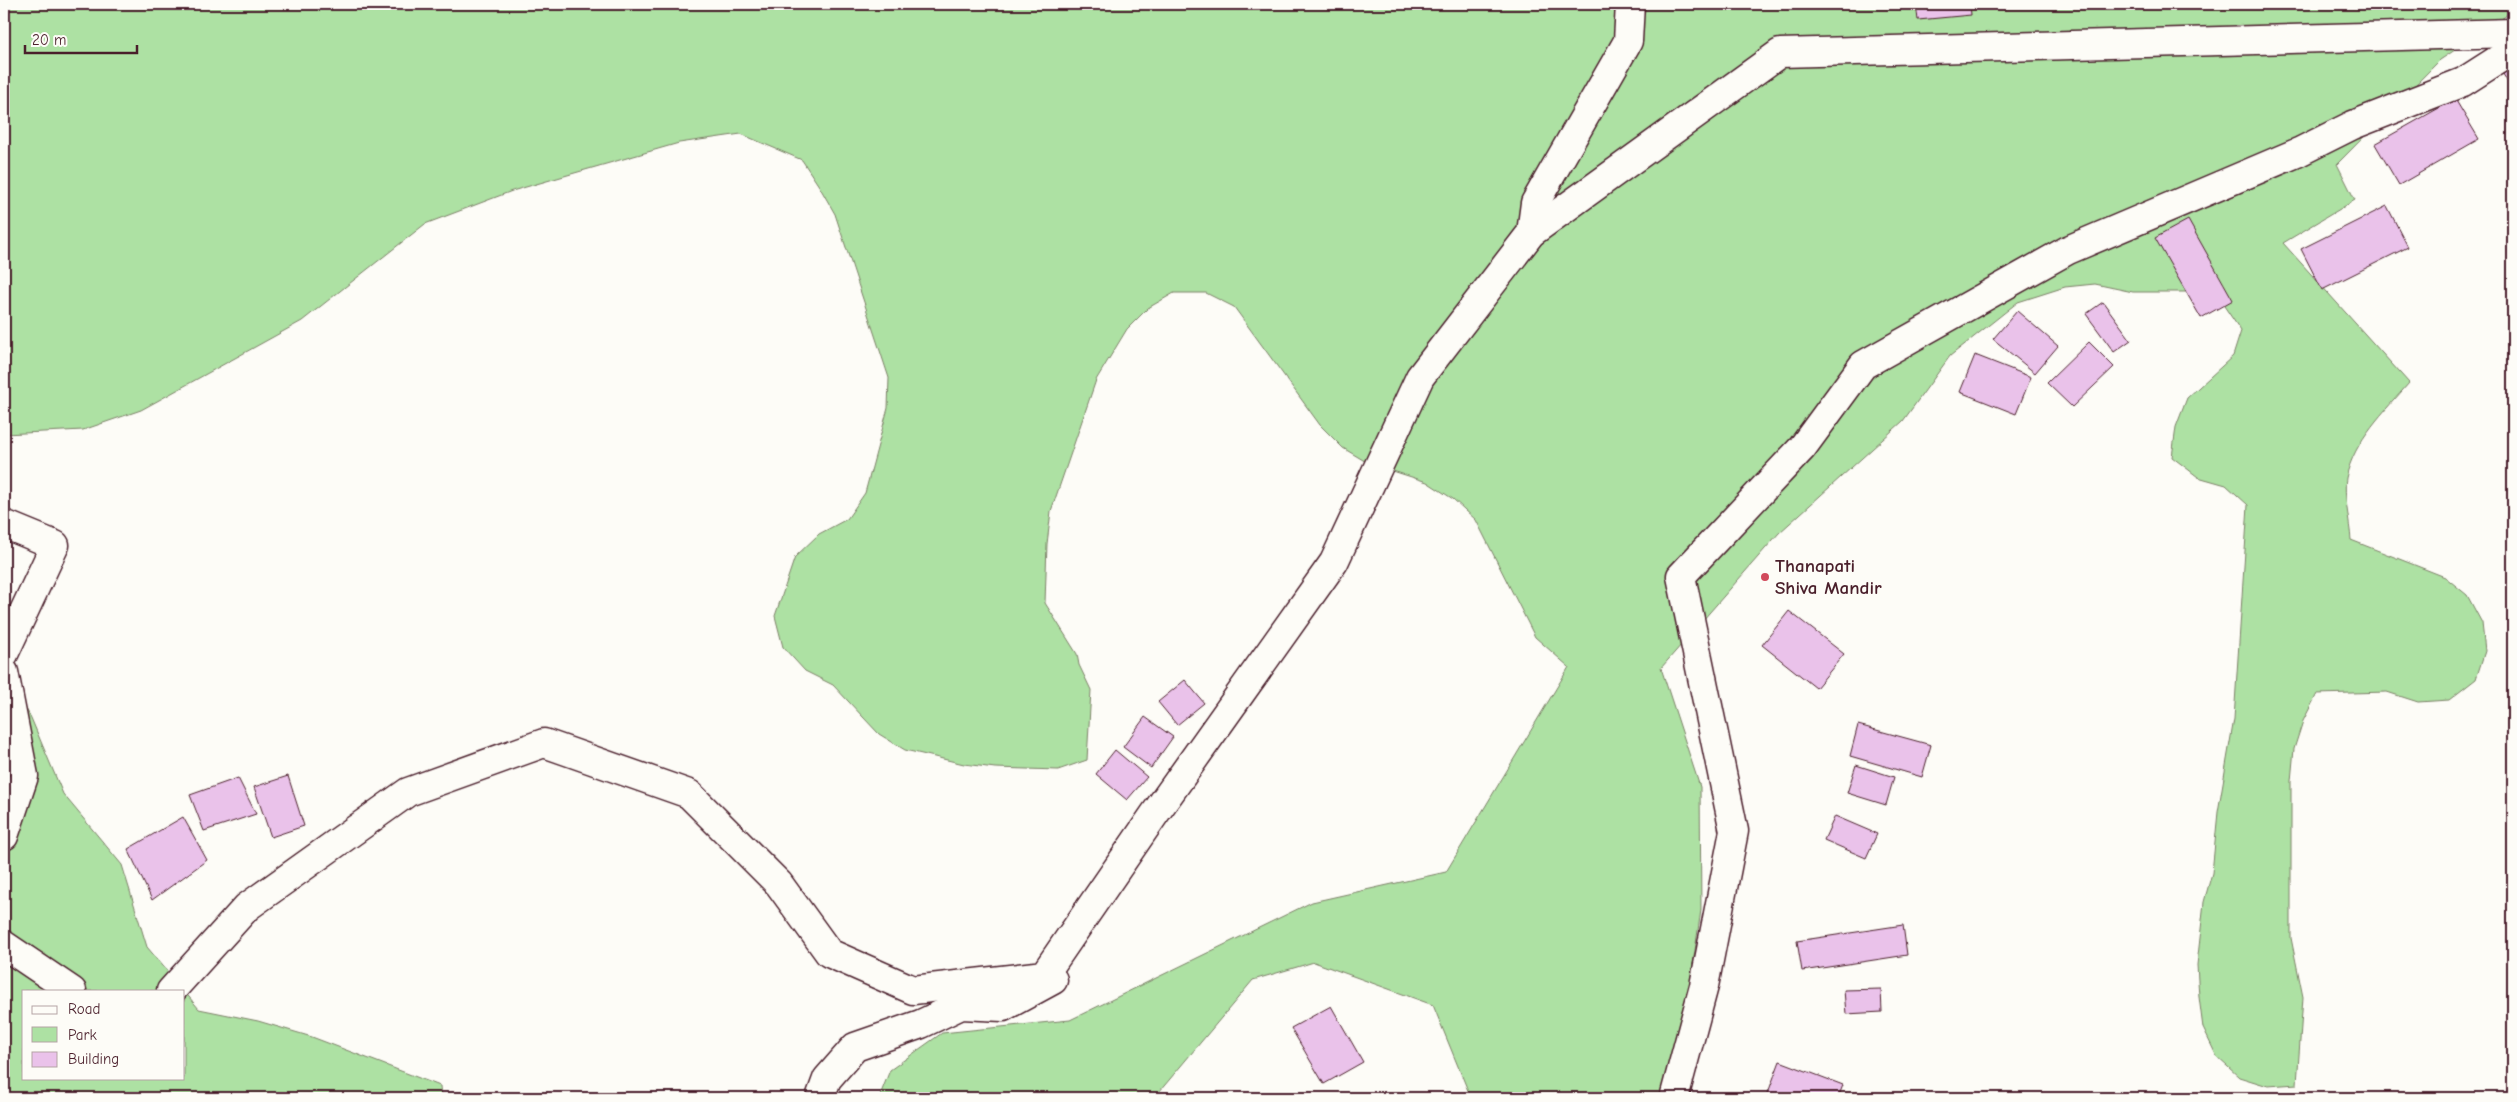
<svg xmlns="http://www.w3.org/2000/svg" width="2517" height="1102" font-family="'Comic Neue',sans-serif">
<rect width="100%" height="100%" fill="#fdfcf7"/>
<filter id="ink" filterUnits="userSpaceOnUse"><feTurbulence type="fractalNoise" baseFrequency=".02" numOctaves="2"/><feDisplacementMap in="SourceGraphic" scale="10" xChannelSelector="R" yChannelSelector="G"/><feConvolveMatrix kernelMatrix="1 2 1 2 8 2 1 2 1" color-interpolation-filters="sRGB"/></filter>
<g filter="url(#ink)">
<g fill="#ade1a3" stroke="#7c8067">
<path d="M4,4H2513V11L2440,60L2337,164L2355,200L2283,243L2409,383C2385,411 2354,440 2346,478C2343,492 2350,524 2351,540L2445,577L2467,595L2482,623L2485,651L2476,679L2449,700L2418,702L2387,692L2317,694L2303,721L2294,749L2291,781V938L2303,997L2297,1084L2268,1086L2239,1077L2217,1057L2203,1028L2199,997L2197,965L2204,902L2212,873L2218,812L2234,719L2248,505L2226,485L2198,477L2172,457L2176,427L2187,398L2233,356L2241,331L2222,303L2193,292H2133L2095,284L2065,287L2018,302L1950,356L1903,421L1779,533L1661,668L1700,787L1701,910L1673,1098H1471L1433,1005L1314,962L1253,980L1154,1098H879L890,1070L942,1033L1070,1020L1312,902L1446,872L1569,667L1535,637L1476,520L1453,499L1427,482L1368,463L1343,448L1320,425L1234,307L1206,293H1174L1148,308L1127,329L1096,380L1051,511L1047,544L1045,603L1077,654L1079,665L1091,690L1087,760L1058,770L995,768L964,764L905,750L879,734L833,685L805,671L783,647L775,616L795,557L819,534L847,519L865,493L888,408L889,378L835,214L819,186L802,160L741,134L679,143L512,191L425,224L302,321L141,410L83,430L4,434Z"/>
<polygon points="4,668 31,718 63,794 122,865 147,947 184,991 24,991 24,1078 184,1078 184,991 199,1009 258,1021 312,1037 440,1086 441,1098 4,1098"/>
</g>
<g fill="#eac2ea" stroke="#4a1f2b">
<polygon points="1916,4 1970,4 1971,15 1918,20"/>
<polygon points="2513,67 2513,91 2503,74"/>
<polygon points="2455,99 2479,139 2399,185 2375,144"/>
<polygon points="2387,206 2408,247 2322,290 2301,249"/>
<polygon points="2188,220 2233,300 2201,318 2155,238"/>
<polygon points="2103,302 2131,340 2114,352 2086,314"/>
<polygon points="2017,311 2058,346 2035,373 1993,339"/>
<polygon points="2089,342 2114,367 2072,407 2047,383"/>
<polygon points="1975,355 2031,377 2016,414 1960,392"/>
<polygon points="1789,611 1844,654 1816,688 1762,645"/>
<polygon points="1185,680 1204,703 1177,725 1158,702"/>
<polygon points="1145,717 1173,737 1151,768 1123,747"/>
<polygon points="1858,725 1931,745 1922,777 1850,756"/>
<polygon points="1115,750 1147,777 1127,800 1096,774"/>
<polygon points="1856,765 1894,777 1886,805 1847,793"/>
<polygon points="288,776 304,826 271,837 254,787"/>
<polygon points="238,778 256,814 204,831 190,795"/>
<polygon points="1835,816 1877,834 1866,858 1824,840"/>
<polygon points="183,817 207,860 152,900 128,849"/>
<polygon points="1903,925 1907,955 1802,971 1797,941"/>
<polygon points="1881,989 1882,1012 1846,1014 1844,990"/>
<polygon points="1331,1006 1363,1062 1324,1084 1291,1028"/>
<polygon points="1780,1061 1843,1085 1838,1098 1766,1098"/>
</g>
<g fill="none" stroke-linecap="round" stroke-linejoin="round">
<g stroke="#4a1f2b" stroke-width="31">
<g id="minor">
<polyline points="1531,233 1535,203 1628,41 1630,4"/>
<polyline points="4,524 55,545 4,654"/>
<polyline points="4,672 24,776 4,836"/>
<polyline points="4,945 72,991"/>
<polyline points="171,991 247,907 408,792 544,743 689,794 779,884 829,953 913,990 1044,975 1154,815 1334,562 1420,377 1531,233 1780,53 2513,33"/>
<polyline points="820,1098 827,1079 855,1047 921,1024 961,1005 1003,1007 1053,980"/>
<polyline points="1674,1098 1704,986 1734,831 1681,576 1802,448 1863,365 2068,250 2299,152 2353,125 2463,82 2513,50"/>
</g>
</g>
<use href="#minor" stroke="#fdfcf7" stroke-width="28"/>
</g>
</g>
<circle fill="#d1495b" stroke="#fdfcf7" stroke-width="2" cx="1765" cy="577" r="5"/>
<g text-anchor="middle" dominant-baseline="central" stroke-width="4" stroke-linejoin="round" paint-order="stroke">
<g font-size="19" font-weight="bold" fill="#4a1f2b" stroke="#fdfcf7" text-anchor="start">
<text x="1775" y="566">Thanapati<tspan x="1775" dy="22">Shiva Mandir</tspan></text>
</g>
</g>
<rect width="2517" height="1102" fill="none" stroke="#fdfcf7" stroke-width="20"/>
<rect x="10" y="10" width="2497" height="1082" fill="none" stroke="#4a1f2b" stroke-width="2" filter="url(#ink)"/>
<rect x="22" y="990" width="162" height="90" fill="#fdfcf7" stroke="#b5a4a5"/>
<rect x="32" y="1006" width="25" height="8" fill="#fdfcf7" stroke="#b5a4a5"/>
<text x="68" y="1014" font-size="15" fill="#4a1f2b">Road</text>
<rect x="32" y="1027" width="25" height="15" fill="#ade1a3" stroke="#b5a4a5"/>
<text x="68" y="1040" font-size="15" fill="#4a1f2b">Park</text>
<rect x="32" y="1052" width="25" height="15" fill="#eac2ea" stroke="#b5a4a5"/>
<text x="68" y="1064" font-size="15" fill="#4a1f2b">Building</text>
<path d="M25 45v8h112v-8" fill="none" stroke="#4a1f2b" stroke-width="2.5"/>
<text x="32" y="45" font-size="15" fill="#4a1f2b" stroke="#fdfcf7" stroke-width="4" paint-order="stroke">20 m</text>
</svg>
